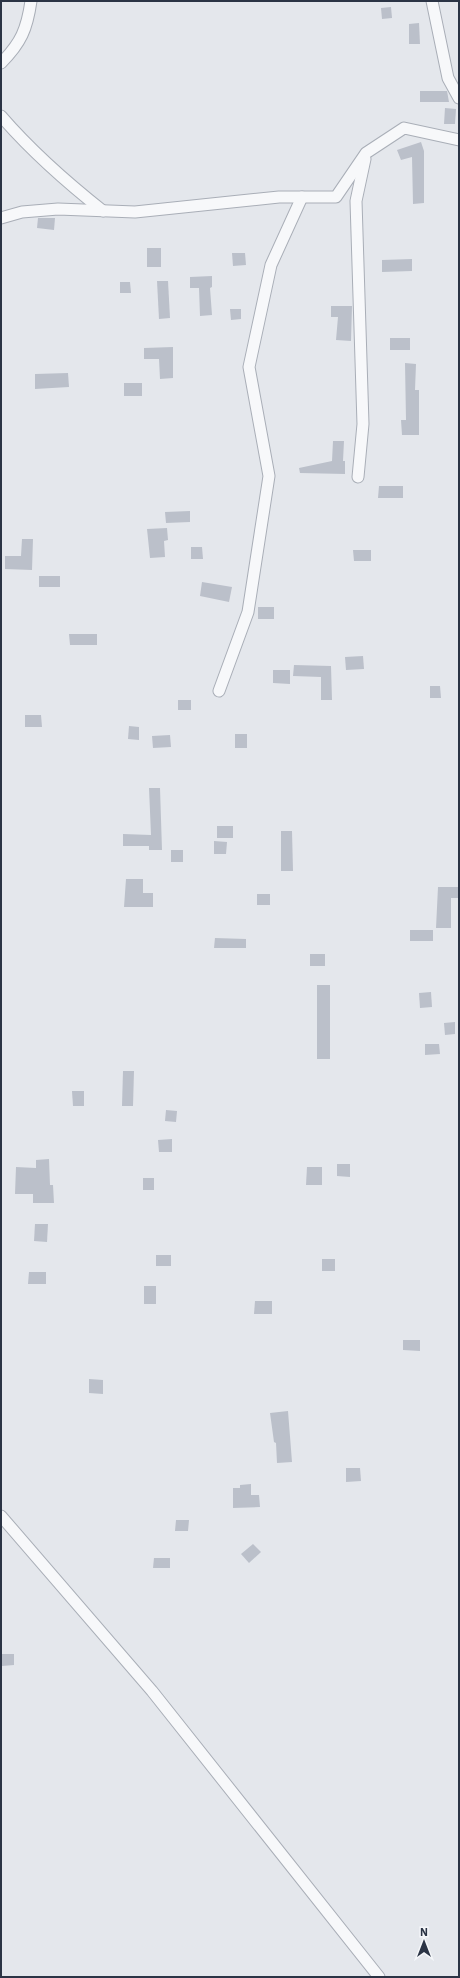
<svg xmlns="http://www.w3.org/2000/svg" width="460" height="1978" font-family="'IBM Plex Sans',sans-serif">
<rect width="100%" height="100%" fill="#e4e7ec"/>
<g fill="#bbc0ca">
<polygon points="391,7 392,18 382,19 381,8"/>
<polygon points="419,23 420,44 409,44 409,24"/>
<polygon points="420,91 447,91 449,102 420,102"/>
<polygon points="445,108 456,109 455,124 444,124"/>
<polygon points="421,142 424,151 424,203 413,204 412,157 401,160 397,150"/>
<polygon points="38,218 55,218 54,230 37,228"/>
<rect x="147" y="248" width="14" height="19"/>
<polygon points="232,253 245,253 246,265 233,266"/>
<polygon points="412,259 412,271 382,272 382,260"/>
<polygon points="212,276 212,287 210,288 212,315 200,316 199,288 190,288 190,277"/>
<polygon points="157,281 168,281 170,318 159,319"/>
<polygon points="120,282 130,282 131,293 120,293"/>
<polygon points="331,306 352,306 351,341 336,340 338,317 331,317"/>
<polygon points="230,309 241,309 241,319 231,320"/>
<rect x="390" y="338" width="20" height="12"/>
<polygon points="173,347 173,378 160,379 159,359 144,359 144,348"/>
<polygon points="405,363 416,364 415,390 419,390 419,435 402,435 401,420 406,420"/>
<polygon points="68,373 69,387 35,389 35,374"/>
<rect x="124" y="383" width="18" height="13"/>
<polygon points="333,441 344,441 343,461 345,461 345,474 300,473 299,468 332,461"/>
<polygon points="379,486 403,486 403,498 378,498"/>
<polygon points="190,511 190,522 166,523 165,512"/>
<polygon points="167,528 168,540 164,541 165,557 150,558 147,529"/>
<polygon points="22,539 33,539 32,570 5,569 5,556 21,556"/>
<polygon points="191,547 202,547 203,559 191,559"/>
<polygon points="353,550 371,550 371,561 354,561"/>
<rect x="39" y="576" width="21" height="11"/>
<polygon points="202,582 232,587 229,602 200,596"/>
<rect x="258" y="607" width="16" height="12"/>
<polygon points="69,634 97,634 97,645 70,645"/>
<polygon points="363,656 364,669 346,670 345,657"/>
<polygon points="294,665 331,666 332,700 321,700 321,677 293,676"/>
<polygon points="273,670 290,670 290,684 273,683"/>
<polygon points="430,686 440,686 441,698 430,698"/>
<rect x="178" y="700" width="13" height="10"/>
<polygon points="25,715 41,715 42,727 25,727"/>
<polygon points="129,726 139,727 139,740 128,739"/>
<rect x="235" y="734" width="12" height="14"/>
<polygon points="170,735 171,747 153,748 152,736"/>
<polygon points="149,788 160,788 162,850 149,850 149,846 123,846 123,834 151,835"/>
<rect x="217" y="826" width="16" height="12"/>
<polygon points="281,831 292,831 293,871 281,871"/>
<polygon points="214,841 227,842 226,854 214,854"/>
<rect x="171" y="850" width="12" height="12"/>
<polygon points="126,879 143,879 143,893 153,893 153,907 124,907"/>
<polygon points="438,887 459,887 459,898 451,898 451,928 436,928"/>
<rect x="257" y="894" width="13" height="11"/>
<rect x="410" y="930" width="23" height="11"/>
<polygon points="215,938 246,939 246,948 214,948"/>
<rect x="310" y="954" width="15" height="12"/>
<rect x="317" y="985" width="13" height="74"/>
<polygon points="431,992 432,1007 420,1008 419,993"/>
<polygon points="455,1022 455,1034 445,1035 444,1023"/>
<polygon points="425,1044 439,1044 440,1054 425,1055"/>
<polygon points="123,1071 134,1071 133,1106 122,1106"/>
<polygon points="72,1091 84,1091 84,1106 73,1106"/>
<polygon points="166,1110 177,1111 176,1122 165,1121"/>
<polygon points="172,1139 172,1152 159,1152 158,1140"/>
<polygon points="49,1159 50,1185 53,1185 54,1203 33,1203 33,1194 15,1194 16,1167 36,1168 36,1160"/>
<polygon points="337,1164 350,1164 350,1177 337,1176"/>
<polygon points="307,1167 322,1167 322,1185 306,1185"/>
<rect x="143" y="1178" width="11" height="12"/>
<polygon points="35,1224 48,1224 47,1242 34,1241"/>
<rect x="156" y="1255" width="15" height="11"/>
<rect x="322" y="1259" width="13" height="12"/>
<polygon points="29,1272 46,1272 46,1284 28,1284"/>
<rect x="144" y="1286" width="12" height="18"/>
<polygon points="255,1301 272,1301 272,1314 254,1314"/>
<polygon points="403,1340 420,1340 420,1351 403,1350"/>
<polygon points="89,1379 103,1380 103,1394 89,1393"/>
<polygon points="288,1411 292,1462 277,1463 276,1443 274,1442 270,1413"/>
<polygon points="346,1468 360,1468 361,1481 346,1482"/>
<polygon points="251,1484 251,1495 259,1495 260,1507 233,1508 233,1488 240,1488 240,1485"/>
<polygon points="176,1520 189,1520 188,1531 175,1531"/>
<polygon points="253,1544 261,1552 249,1563 241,1554"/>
<polygon points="154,1558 170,1558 170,1568 153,1568"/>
<polygon points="1,1654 14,1654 14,1665 2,1666"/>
</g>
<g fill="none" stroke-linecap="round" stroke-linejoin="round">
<g stroke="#a9aeb7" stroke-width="13">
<g id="minor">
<polyline points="432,1 448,78 459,98"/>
<path d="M1,63C21,43 27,29 31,1"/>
<path d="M1,116C33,153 65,181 103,211"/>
<polyline points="1,218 22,212 58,209 135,212 279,197 336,197 366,153 404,128 459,140"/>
<polyline points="358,477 363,424 356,201 365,159"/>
<polyline points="219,691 248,612 269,476 249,367 271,265 302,197"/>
<polyline points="1,1516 152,1691 379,1977"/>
</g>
</g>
<use href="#minor" stroke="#f7f8fa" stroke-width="11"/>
</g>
<rect width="460" height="1978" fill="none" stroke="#2b3445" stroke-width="4"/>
<g transform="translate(424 1942)" stroke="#f4f6f9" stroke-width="3" paint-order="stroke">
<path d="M0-3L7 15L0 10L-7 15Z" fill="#2b3445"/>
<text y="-6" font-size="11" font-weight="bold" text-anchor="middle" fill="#2b3445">N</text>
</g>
</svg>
